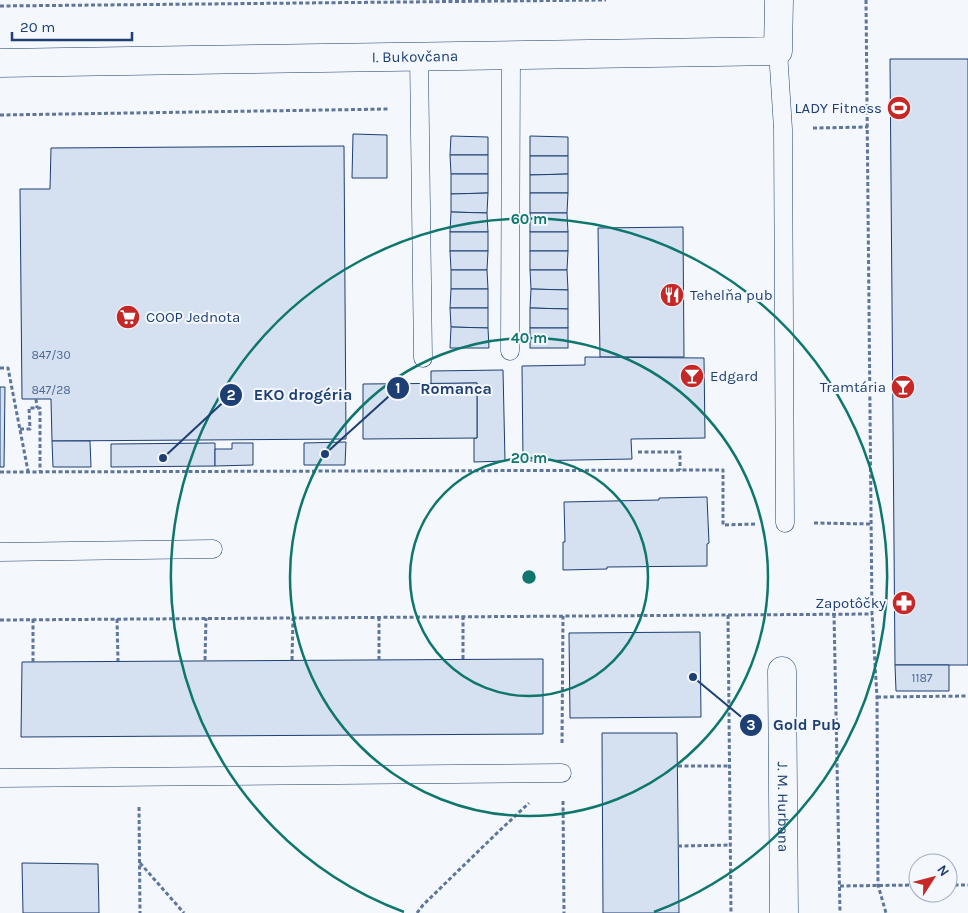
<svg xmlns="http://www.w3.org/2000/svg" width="968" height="913" font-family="Karla,sans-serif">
<rect width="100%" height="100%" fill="#f4f7fb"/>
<g fill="#d5e0f0" stroke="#1d3f73">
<polygon points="890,59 968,59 968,665 895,665"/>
<polygon points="353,134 387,135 387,178 352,178"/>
<polygon points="451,136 488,137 488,155 450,155"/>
<polygon points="530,136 568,137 568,156 530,156"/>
<polygon points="344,146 346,439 52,441 51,399 22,399 20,189 50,189 51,148"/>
<polygon points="450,155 488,155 488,174 451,174"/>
<polygon points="530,156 568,156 568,174 530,175"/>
<polygon points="451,174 488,174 488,193 451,194"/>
<polygon points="568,174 568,193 530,193 530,175"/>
<polygon points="488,193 487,213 451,212 451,194"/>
<polygon points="530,193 568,193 567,213 530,213"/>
<polygon points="451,212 487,213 488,232 450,232"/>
<polygon points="530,213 567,213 568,232 530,232"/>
<polygon points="683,227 684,357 600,357 598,228"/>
<rect x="450" y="232" width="38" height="19"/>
<rect x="530" y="232" width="38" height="19"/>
<polygon points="450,251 488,251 487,270 451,270"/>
<polygon points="530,251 568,251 567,270 530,270"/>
<polygon points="451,270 487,270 488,289 451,289"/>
<polygon points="530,270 567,270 568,290 531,289"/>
<polygon points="451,289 488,289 488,308 450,308"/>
<polygon points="531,289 568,290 568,309 530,308"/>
<polygon points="450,308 488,308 488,328 451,327"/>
<polygon points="530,308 568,309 568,328 530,328"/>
<polygon points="451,327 488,328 489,348 450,348"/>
<rect x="530" y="328" width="38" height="20"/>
<polygon points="585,357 704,358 705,438 631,439 632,459 523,461 522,366 585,365"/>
<polygon points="503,370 505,461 474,462 474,438 477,438 477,383 431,384 431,371"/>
<polygon points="477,383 477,438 363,439 363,384"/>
<polygon points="0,387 5,387 4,467 0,467"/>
<polygon points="52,441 90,441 91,467 53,467"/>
<polygon points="346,442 345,465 304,465 304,443"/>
<polygon points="215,443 215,466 111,467 111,444"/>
<polygon points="232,443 253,443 253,465 215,466 215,449 232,449"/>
<polygon points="707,497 709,543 707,544 707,566 607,567 607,569 563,570 563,542 565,542 564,502 659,500 659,498"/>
<polygon points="700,632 701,717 570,718 569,633"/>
<polygon points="543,659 543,734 21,737 22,662"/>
<polygon points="895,665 949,665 949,691 896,691"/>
<polygon points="602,733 677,733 679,913 603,913"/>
<polygon points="22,863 98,864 99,913 23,913"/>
</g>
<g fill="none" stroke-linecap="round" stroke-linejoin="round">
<g stroke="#1d3f73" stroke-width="19">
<g id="lane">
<polyline points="778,51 783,129 785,523"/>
<polyline points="419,57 423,358"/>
<polyline points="510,351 511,55"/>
<polyline points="0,552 213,549"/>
<polyline points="0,778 562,773"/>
</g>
</g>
<g stroke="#1d3f73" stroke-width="29">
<g id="street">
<path id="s1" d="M0,63L778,51L779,0"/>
<path id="s2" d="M782,671L784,913"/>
</g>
</g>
<g stroke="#5e769c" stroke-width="3" stroke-dasharray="4 2.5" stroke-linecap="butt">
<polyline points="866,0 872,614 877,697 878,885 886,913"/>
<polyline points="0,6 606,0"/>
<polyline points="0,115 389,109"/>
<polyline points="813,128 868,127"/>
<polyline points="0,368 8,368 28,471"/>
<polyline points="36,399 37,408"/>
<polyline points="20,429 30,429 29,408 40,408 40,471"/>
<polyline points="638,452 680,452 680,470"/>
<polyline points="0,472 723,470 723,525 756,524"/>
<polyline points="814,523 871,524"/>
<polyline points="834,614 840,913"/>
<polyline points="728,615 731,913"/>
<polyline points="463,616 463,659"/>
<polyline points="117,619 118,661"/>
<polyline points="0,620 872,614"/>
<polyline points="205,660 206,618"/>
<polyline points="292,660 293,618"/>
<polyline points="379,660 379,617"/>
<polyline points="33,662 33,619"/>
<polyline points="877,697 968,696"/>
<polyline points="562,743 563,616"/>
<polyline points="678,766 730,766"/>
<polyline points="563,801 564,913"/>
<polyline points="139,807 140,913"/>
<polyline points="678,846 731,845"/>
<polyline points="140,863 184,913"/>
<polyline points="948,885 968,885"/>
<polyline points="840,886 918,885"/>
<polyline points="417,913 423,905 496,834 529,803"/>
</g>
<use href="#lane" stroke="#f4f7fb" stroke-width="18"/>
<use href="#street" stroke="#f4f7fb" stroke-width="28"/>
</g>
<g fill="none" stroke="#0f766e" stroke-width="2.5">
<circle cx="529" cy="577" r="119"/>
<circle cx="529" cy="577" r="239"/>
<path d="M404 912A358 358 0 1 1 654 912"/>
</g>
<defs>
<g id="stadium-disc" transform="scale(1.25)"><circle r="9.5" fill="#c62828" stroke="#f4f7fb"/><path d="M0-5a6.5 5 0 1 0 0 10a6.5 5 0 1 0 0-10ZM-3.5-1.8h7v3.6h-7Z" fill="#fff"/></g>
<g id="restaurant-disc" transform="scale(1.25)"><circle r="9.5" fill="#c62828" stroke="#f4f7fb"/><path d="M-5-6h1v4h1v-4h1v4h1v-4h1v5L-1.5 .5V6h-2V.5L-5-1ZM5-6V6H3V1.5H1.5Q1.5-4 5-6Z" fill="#fff"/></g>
<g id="supermarket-disc" transform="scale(1.25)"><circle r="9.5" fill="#c62828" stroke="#f4f7fb"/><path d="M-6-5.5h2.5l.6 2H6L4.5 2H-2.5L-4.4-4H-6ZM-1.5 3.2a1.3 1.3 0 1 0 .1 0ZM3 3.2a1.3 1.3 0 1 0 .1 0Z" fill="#fff"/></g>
<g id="bar-disc" transform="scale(1.25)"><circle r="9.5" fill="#c62828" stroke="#f4f7fb"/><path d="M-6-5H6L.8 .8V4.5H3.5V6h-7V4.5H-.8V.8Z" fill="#fff"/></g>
<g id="pharmacy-disc" transform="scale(1.25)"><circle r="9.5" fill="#c62828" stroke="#f4f7fb"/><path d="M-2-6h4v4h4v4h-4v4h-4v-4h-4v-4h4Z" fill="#fff"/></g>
</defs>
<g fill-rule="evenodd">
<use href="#stadium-disc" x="899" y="108"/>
<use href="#restaurant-disc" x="672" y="295"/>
<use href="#supermarket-disc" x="128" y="317"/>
<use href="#bar-disc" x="692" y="376"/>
<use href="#bar-disc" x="903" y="387"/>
<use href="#pharmacy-disc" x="904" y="603"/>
</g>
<g text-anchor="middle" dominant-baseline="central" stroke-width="4" stroke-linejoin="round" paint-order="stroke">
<g font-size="12" fill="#4b6792">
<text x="51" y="355">847/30</text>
<text x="51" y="390">847/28</text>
<text x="922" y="678">1187</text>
</g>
<g font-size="15" fill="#1d3f73" stroke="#f4f7fb">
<text stroke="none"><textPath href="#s1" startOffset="415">I. Bukovčana</textPath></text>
<text stroke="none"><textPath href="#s2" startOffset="136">J. M. Hurbana</textPath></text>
</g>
<g font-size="15" fill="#1d3f73" stroke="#f4f7fb" text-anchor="end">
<text x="882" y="108">LADY Fitness</text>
<text x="690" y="295" text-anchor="start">Tehelňa pub</text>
<text x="146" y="317" text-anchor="start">COOP Jednota</text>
<text x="710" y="376" text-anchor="start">Edgard</text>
<text x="886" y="387">Tramtária</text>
<text x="886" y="603">Zapotôčky</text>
</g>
</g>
<circle cx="529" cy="577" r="8" fill="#0f766e" stroke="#f4f7fb" stroke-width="2.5"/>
<g font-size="15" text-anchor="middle" font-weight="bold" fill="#0f766e" stroke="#f4f7fb" stroke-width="4" stroke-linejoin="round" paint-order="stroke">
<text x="529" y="224">60 m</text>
<text x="529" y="343">40 m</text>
<text x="529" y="463">20 m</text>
</g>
<path fill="none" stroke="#1d3f73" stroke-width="2" d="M325 454L398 388M163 458L231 395M693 677L751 725"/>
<g fill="#1d3f73" stroke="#f4f7fb" stroke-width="2">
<circle cx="325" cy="454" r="5"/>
<circle cx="163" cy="458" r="5"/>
<circle cx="693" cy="677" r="5"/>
<circle cx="398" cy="388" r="12"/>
<circle cx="231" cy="395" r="12"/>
<circle cx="751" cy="725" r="12"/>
</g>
<g font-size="15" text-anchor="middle" font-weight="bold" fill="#fff">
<text x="398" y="393">1</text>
<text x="231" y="400">2</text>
<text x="751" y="730">3</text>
</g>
<g font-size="16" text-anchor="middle" font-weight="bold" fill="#1d3f73" stroke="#f4f7fb" stroke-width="4" stroke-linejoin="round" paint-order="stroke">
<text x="456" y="394">Romanca</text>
<text x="303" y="400">EKO drogéria</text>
<text x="807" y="730">Gold Pub</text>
</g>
<g transform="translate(933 878) rotate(54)"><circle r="24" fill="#f4f7fb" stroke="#9eadc5"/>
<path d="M0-4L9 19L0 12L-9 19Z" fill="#c62828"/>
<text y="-8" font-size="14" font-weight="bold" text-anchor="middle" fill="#1d3f73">N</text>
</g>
<path d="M12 32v8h120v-8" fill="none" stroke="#1d3f73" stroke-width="2.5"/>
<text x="20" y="32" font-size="15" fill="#1d3f73" stroke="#f4f7fb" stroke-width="4" paint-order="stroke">20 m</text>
</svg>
